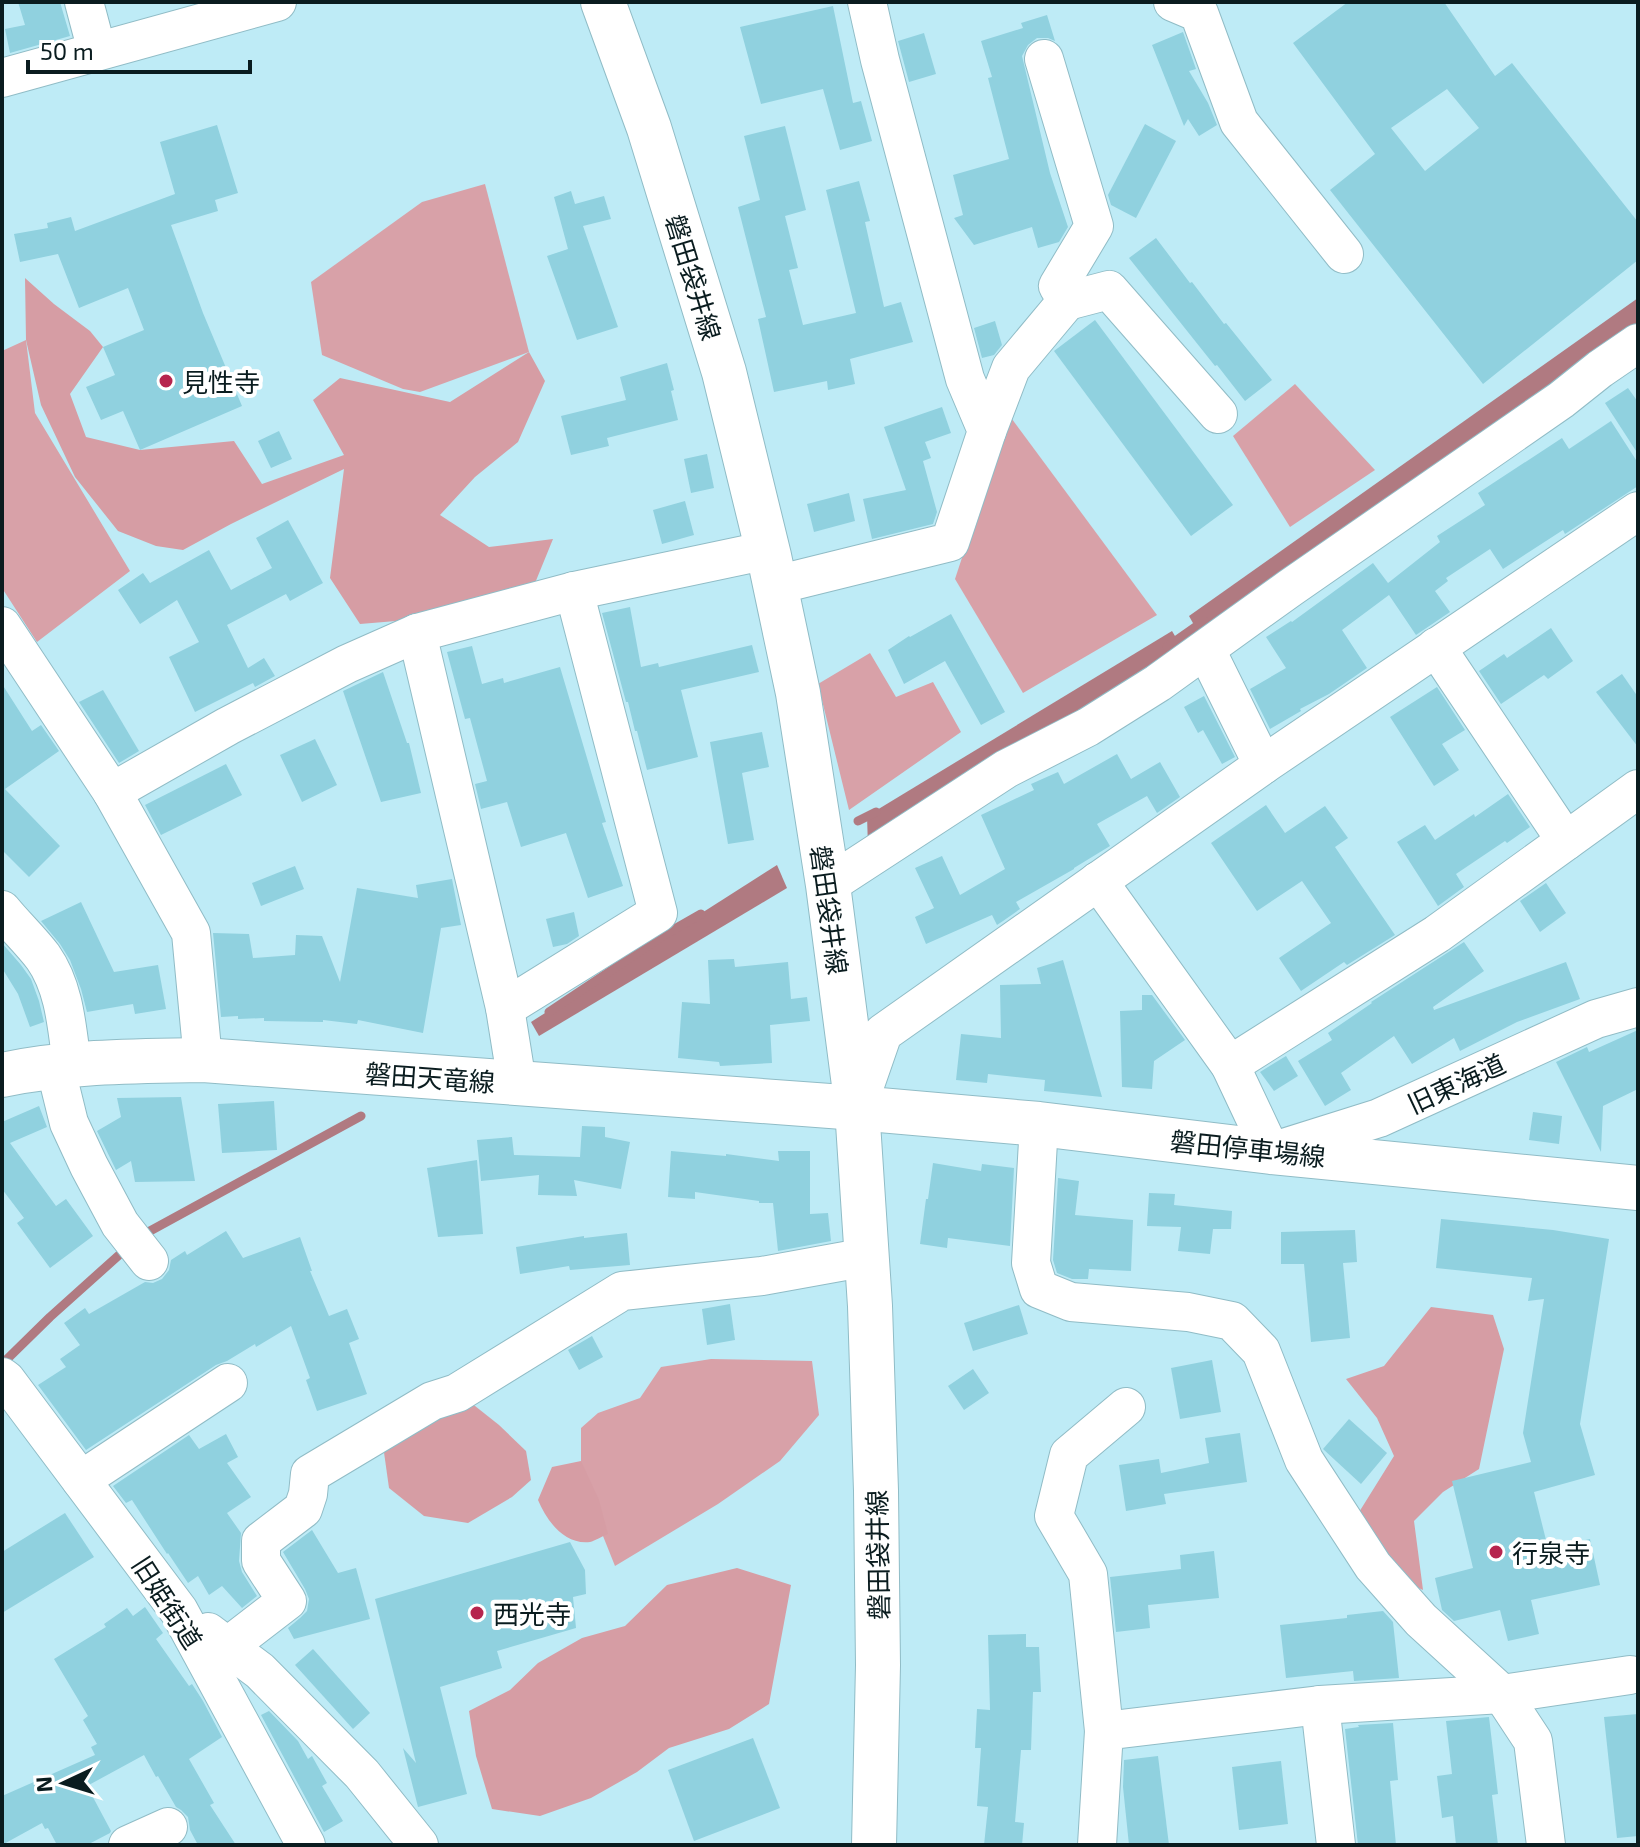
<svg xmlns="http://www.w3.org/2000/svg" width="1640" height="1847" font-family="'Exo 2','Noto Sans JP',sans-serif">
<rect width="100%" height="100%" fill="#beebf6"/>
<g fill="#d8a1a8">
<polygon points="485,184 529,352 420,392 403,389 322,355 311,282 422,202"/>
<polygon points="26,340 35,413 130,571 37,642 2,588 2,351"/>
<polygon points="1295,384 1375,470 1290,527 1233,436"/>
<polygon points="1009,415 1157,615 1023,693 955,579"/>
<polygon points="870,653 896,697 933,682 961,732 849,810 818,684"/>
<polygon points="711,1359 812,1361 819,1415 780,1461 718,1504 615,1566 581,1481 581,1428 598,1413 640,1398 661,1367"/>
</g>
<g fill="#d69da4">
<polygon points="25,278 54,304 90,331 103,347 70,394 86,437 140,450 234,441 262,484 344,455 313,400 340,378 450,402 529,352 545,381 518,442 475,477 440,515 489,547 553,539 533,588 420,619 360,624 330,578 344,469 231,524 183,550 156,546 118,531 75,477 41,405 26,340"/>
<polygon points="1431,1307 1493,1315 1504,1349 1479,1469 1443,1492 1414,1521 1423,1590 1386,1573 1356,1517 1394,1456 1377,1418 1346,1379 1384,1366"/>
<polygon points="470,1402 499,1425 526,1451 531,1480 512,1497 468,1523 424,1516 389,1488 381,1431"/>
<path d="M581,1461L599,1500L608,1534C602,1536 595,1541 590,1542C564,1545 547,1521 538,1500L552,1467Z"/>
<polygon points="737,1568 791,1585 769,1704 729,1729 669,1748 637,1772 591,1798 540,1816 492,1809 476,1756 469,1711 510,1690 538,1663 582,1638 625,1626 667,1585"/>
</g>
<g fill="#b07a81">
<polygon points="1638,298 1638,338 1203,641 1189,616"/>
<polygon points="1172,631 1190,661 868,848 867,816"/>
<polygon points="777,865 787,888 539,1036 531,1022"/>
</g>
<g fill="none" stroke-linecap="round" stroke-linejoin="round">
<g stroke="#b07a81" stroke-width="9">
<polyline points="1167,647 1204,621"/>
<polyline points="858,821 876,812"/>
<polyline points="549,1012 666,934 701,914"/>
<polyline points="139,1237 361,1116"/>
<polyline points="2,1364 50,1317 128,1247"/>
</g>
</g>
<g fill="#90d1df" fill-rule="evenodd">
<polygon points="18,2 60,2 70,36 10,53 5,29 25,25"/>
<path d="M1348,2H1444L1495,76L1512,63L1638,222V260L1483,384L1330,190L1375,154L1293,43ZM1447,89L1479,128L1425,171L1391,128Z"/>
<polygon points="833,6 853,103 861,101 872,141 840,150 823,89 761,104 740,27"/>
<polygon points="1047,15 1055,41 1048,38 1037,38 1028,45 1022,56 1050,173 1068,227 1059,242 1038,248 1032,227 974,245 954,218 963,215 953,175 1009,159 988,78 992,77 981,41 1023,28 1021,23"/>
<polygon points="1183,32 1196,69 1189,71 1208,103 1217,125 1199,136 1188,119 1184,126 1152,45"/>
<polygon points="924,33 936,74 909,82 898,41"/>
<polygon points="1145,124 1176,141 1136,218 1111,205 1108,195"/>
<polygon points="217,125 238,193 215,200 218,211 171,225 203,313 242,406 140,450 123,411 101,420 86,387 115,375 103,347 144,330 128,288 79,308 58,254 20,262 14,234 48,228 47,223 71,217 75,231 175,194 160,142"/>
<polygon points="785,126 806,210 785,216 798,268 789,270 803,325 856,313 826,190 859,181 870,221 865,222 884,307 901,302 913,342 850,359 855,384 828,390 827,381 774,392 758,319 766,317 738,207 760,200 744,136"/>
<polygon points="571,191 575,204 604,196 611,219 583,226 618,327 577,340 547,256 568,249 554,197"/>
<polygon points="1156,238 1190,283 1192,282 1224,324 1226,323 1272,380 1245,401 1217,365 1215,366 1129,258"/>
<polygon points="1095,320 1233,505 1191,536 1054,351"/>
<polygon points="995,321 1002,345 994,355 982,358 974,328"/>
<polygon points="667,363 674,390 671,391 678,420 607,438 609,446 571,455 561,416 626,400 620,377"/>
<polygon points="1628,388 1638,402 1638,454 1605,403"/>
<polygon points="942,407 951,433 925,442 931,458 923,461 937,512 933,524 872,539 863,499 906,490 884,427"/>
<polygon points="1611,421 1638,463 1638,486 1565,534 1563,530 1503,569 1490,549 1446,578 1448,581 1435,591 1450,612 1416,635 1389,595 1342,630 1367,668 1329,694 1300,709 1301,711 1270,729 1250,689 1286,668 1266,637 1291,621 1292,622 1373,563 1388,583 1440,542 1437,536 1485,505 1478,493 1562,438 1569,449"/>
<polygon points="279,431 292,459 271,468 258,441"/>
<polygon points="707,454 714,488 691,493 684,459"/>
<polygon points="849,493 855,521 814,532 807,504"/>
<polygon points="685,501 694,535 662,544 653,510"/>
<polygon points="288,520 323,583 290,601 286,594 227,625 248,668 264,658 275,676 255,687 253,683 195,712 169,657 199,642 177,600 140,624 118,590 143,573 150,583 209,550 231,590 272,568 256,538"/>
<polygon points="630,607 641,667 658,663 659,667 752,645 759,672 681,690 698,757 647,770 637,731 635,731 628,702 626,702 602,613"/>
<polygon points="951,614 1005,712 981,725 945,661 904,684 888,650 909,636 910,637"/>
<polygon points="1551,628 1573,661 1548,679 1544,675 1501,704 1479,671 1504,654 1507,658"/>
<polygon points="472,646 482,684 503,678 504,683 560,667 606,822 602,823 623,886 588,898 566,833 521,847 507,802 481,809 475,784 487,781 470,718 465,719 447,652"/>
<polygon points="383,672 407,743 409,743 421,793 381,802 343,691"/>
<polygon points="1622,674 1638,697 1638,747 1596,692"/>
<polygon points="2,684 32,731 41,725 59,751 5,789 60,846 29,877 2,850"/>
<polygon points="1437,687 1465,730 1442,744 1459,770 1434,786 1390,717"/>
<polygon points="103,690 139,751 119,763 79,702"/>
<polygon points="1204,696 1235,757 1222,764 1203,730 1198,733 1184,707"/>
<polygon points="762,732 769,767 742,773 754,840 728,844 710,742"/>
<polygon points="315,739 337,785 302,802 280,755"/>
<polygon points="1117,754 1131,779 1160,762 1180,797 1157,813 1147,796 1097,824 1110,846 1074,868 1074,869 1016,902 1020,909 1003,921 997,925 992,915 926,944 915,917 934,908 915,868 942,856 960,895 1005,869 981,815 1034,790 1031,784 1058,772 1064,784"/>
<polygon points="226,764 242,795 161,835 145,805"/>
<polygon points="1508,794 1530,827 1507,843 1505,841 1456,874 1464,887 1438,906 1397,842 1425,825 1435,840 1474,814 1475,817"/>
<polygon points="1266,805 1285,833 1325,806 1348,838 1335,847 1395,935 1347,965 1344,962 1301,991 1279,958 1331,923 1302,881 1257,911 1211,843"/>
<polygon points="295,866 304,889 261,906 252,883"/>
<polygon points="452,879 461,925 441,928 423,1033 358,1020 357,1024 323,1020 323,1022 264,1021 264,1018 238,1019 238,1016 221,1017 213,933 249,934 253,958 295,955 296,935 322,936 340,982 357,888 418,898 416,885"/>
<polygon points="1546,883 1566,913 1540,932 1520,901"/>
<polygon points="81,902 114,972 158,965 166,1009 135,1014 133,1004 87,1012 81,989 70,960 60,944 41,921"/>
<polygon points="574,912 579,936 567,944 553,947 546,919"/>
<polygon points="1464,942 1484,971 1433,1007 1434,1010 1566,962 1580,999 1517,1022 1460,1051 1454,1038 1412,1064 1394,1036 1341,1073 1351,1090 1325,1106 1298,1061 1332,1040 1328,1033 1372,1003 1371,1002"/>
<polygon points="2,943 21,965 31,979 39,1001 44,1022 30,1027 18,994 2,968"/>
<polygon points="734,959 735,967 788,962 791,999 807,997 810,1021 770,1025 772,1063 720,1066 719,1062 678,1058 682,1002 710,1004 708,960"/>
<polygon points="1063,960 1102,1097 1044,1091 1045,1080 988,1074 987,1083 956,1080 961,1034 1001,1038 1000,985 1041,984 1037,968"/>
<polygon points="1142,995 1152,995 1185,1040 1154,1061 1152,1089 1122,1087 1120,1011 1142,1010"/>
<polygon points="1638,1030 1638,1089 1603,1106 1601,1152 1556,1062 1587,1047 1589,1052"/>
<polygon points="1286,1056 1298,1076 1274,1091 1260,1072"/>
<polygon points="181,1097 195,1181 135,1182 131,1161 116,1170 97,1131 121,1117 117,1098"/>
<polygon points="274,1101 277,1150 222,1153 218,1104"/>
<polygon points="39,1106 47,1127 10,1143 56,1206 66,1199 93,1236 50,1268 17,1223 24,1218 2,1189 2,1122"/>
<polygon points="1533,1112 1562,1116 1559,1144 1529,1140"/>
<polygon points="582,1126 605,1127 605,1137 630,1142 621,1189 574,1180 577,1196 538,1195 539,1175 481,1181 477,1140 512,1137 514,1155 580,1157"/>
<polygon points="671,1151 726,1156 726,1154 779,1161 778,1151 810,1151 810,1214 828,1213 831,1241 778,1251 773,1203 759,1203 759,1201 695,1192 695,1199 668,1197"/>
<polygon points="477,1160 483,1234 438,1237 427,1168"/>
<polygon points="933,1163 981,1171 982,1164 1014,1168 1010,1246 948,1238 947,1248 920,1244 926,1199 928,1199"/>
<polygon points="1058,1178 1079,1181 1075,1215 1133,1220 1131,1271 1089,1269 1088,1279 1072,1279 1057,1273 1053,1260"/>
<polygon points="1149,1193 1175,1194 1174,1205 1232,1211 1231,1229 1213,1229 1210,1254 1178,1251 1181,1227 1147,1226"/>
<polygon points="1441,1219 1553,1230 1609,1239 1580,1424 1595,1475 1534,1492 1548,1548 1590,1539 1600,1585 1531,1600 1539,1634 1508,1641 1500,1610 1454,1621 1442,1610 1435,1578 1473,1568 1452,1481 1531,1462 1523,1433 1544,1299 1528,1301 1532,1278 1436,1268"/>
<polygon points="1355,1230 1357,1262 1343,1263 1350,1338 1311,1342 1304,1264 1281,1264 1281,1232"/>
<polygon points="226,1231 243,1258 300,1237 312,1271 310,1271 329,1316 347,1309 359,1339 349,1343 367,1394 317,1411 306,1380 310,1378 291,1326 256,1347 255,1344 227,1361 216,1365 86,1450 38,1385 66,1367 60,1359 80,1345 64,1323 85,1308 89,1314 145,1282 153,1283 162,1279 169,1270 171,1260 185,1251 187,1255"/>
<polygon points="627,1233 630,1265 570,1270 569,1266 520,1274 516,1247 584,1236 584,1238"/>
<polygon points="730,1304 735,1340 707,1345 702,1309"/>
<polygon points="1019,1305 1028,1334 973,1351 964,1323"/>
<polygon points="592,1336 603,1357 579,1370 568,1350"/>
<polygon points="1212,1360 1221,1412 1180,1419 1171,1368"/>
<polygon points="973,1369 989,1393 964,1410 948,1386"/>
<polygon points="1349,1419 1387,1453 1361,1484 1323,1449"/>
<polygon points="1240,1433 1247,1482 1164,1494 1166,1504 1126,1511 1119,1465 1159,1459 1161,1473 1209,1463 1205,1438"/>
<polygon points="226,1434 238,1457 227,1463 251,1497 227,1513 241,1533 239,1561 242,1572 257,1596 242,1608 222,1586 209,1595 198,1576 188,1583 168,1553 167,1554 132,1500 126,1503 113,1486 189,1435 199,1449"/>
<polygon points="65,1513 94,1557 2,1613 2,1552"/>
<polygon points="312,1530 338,1573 356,1568 370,1619 294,1639 288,1628 300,1618 307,1611 309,1599 305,1589 283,1552"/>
<polygon points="570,1542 585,1570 586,1594 573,1597 576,1628 497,1651 502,1668 440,1687 467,1794 418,1807 403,1748 416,1763 375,1599"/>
<polygon points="1214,1551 1219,1598 1148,1605 1150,1628 1116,1632 1110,1577 1181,1569 1180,1555"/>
<polygon points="145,1607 163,1633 156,1639 189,1686 192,1684 203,1701 222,1737 189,1759 214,1803 210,1805 236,1845 198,1845 190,1830 188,1817 181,1810 176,1807 158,1776 156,1777 144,1755 87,1786 111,1831 110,1833 87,1845 57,1845 48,1828 45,1829 42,1823 2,1845 2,1796 95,1755 91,1747 97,1744 83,1720 88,1716 54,1659 106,1627 104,1624 127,1608 133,1616"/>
<polygon points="1383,1611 1393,1622 1399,1678 1354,1681 1353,1671 1286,1678 1280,1625 1347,1618 1347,1615"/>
<polygon points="1026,1634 1026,1647 1039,1647 1041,1692 1033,1692 1031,1750 1021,1750 1015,1822 1024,1823 1022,1845 984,1845 988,1807 977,1806 981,1748 975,1748 977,1709 990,1710 988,1635"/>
<polygon points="313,1649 370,1713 353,1729 295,1665"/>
<polygon points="269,1711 298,1741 308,1759 312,1756 327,1783 322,1786 343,1821 324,1832 261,1715"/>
<polygon points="1638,1714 1638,1836 1617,1838 1604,1717"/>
<polygon points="1489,1717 1498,1794 1492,1795 1498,1845 1456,1845 1453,1816 1442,1818 1437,1776 1452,1774 1446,1721"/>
<polygon points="1393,1723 1398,1780 1390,1781 1396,1845 1358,1845 1345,1729 1359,1727 1358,1725"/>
<polygon points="753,1738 780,1808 694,1841 668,1770"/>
<polygon points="1158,1756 1169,1845 1129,1845 1123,1787 1124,1760"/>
<polygon points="1281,1761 1288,1824 1239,1830 1232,1767"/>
</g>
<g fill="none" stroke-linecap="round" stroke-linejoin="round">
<g stroke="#90bcc6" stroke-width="40">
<g id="minor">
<polyline points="84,2 97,51"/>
<polyline points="1173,2 1199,13 1239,122 1344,254"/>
<polyline points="2,78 277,2"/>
<polyline points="1067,301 1109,290 1218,414"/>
<polyline points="987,431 1011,368 1067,301 1058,286 1094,226 1044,59"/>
<polyline points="776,585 950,542 987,431 965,379 880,60 867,2"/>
<polyline points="2,626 112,792 191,933 203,1060"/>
<polyline points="417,633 505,1008 517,1083"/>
<polyline points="1436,647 1566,841"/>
<polyline points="1206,650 1263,765"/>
<polyline points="112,792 228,726 347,664 417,633 574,591 768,550"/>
<polyline points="1098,881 1230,1065 1271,1152 1379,1118 1596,1019 1638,1007"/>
<polyline points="828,885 1006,769 1088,727 1158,683 1290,588 1561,400 1600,369 1638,343"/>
<path d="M2,910C15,926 31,941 43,957C65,988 67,1029 72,1065"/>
<polyline points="505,1008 658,913 574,591"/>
<polyline points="1230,1065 1437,934 1638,789"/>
<polyline points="55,1066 69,1123 89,1166 120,1224 149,1261"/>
<polyline points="857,1108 883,1033 1263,765 1638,511"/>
<polyline points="1039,1124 1031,1263 1039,1289 1071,1302 1188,1312 1232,1321 1261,1351 1304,1460 1373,1566 1421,1620 1502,1694 1533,1741 1546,1845"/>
<polyline points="2,1377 6,1380 179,1611 306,1845"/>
<polyline points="81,1480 228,1383"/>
<polyline points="208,1632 260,1671 362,1774 419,1845"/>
<polyline points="227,1647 287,1601 261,1561 261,1541 303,1509 308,1494 310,1474 432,1401 457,1393 622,1291 762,1276 867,1257"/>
<polyline points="1320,1705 1336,1845"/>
<polyline points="1104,1731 1088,1574 1054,1516 1069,1455 1126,1407"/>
<polyline points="128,1845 168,1827"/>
<polyline points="1097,1845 1104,1731 1320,1705 1502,1694 1630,1675"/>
</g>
</g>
<g stroke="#90bcc6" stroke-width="46">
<g id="major">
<polyline points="603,2 649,128 724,372 769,556 798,693 828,885 857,1108 870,1306 876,1491 878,1665 874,1845"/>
<path d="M2,1075C68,1061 135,1061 203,1060L857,1108L1039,1124L1271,1152L1638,1188"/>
</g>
</g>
<use href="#minor" stroke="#fff" stroke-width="38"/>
<use href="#major" stroke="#fff" stroke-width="44"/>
</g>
<g fill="#b6254e" stroke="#fff" stroke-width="3">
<circle cx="166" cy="381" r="8"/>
<circle cx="1496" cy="1552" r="8"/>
<circle cx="477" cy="1613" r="8"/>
</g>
<g text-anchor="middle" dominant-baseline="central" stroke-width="8" stroke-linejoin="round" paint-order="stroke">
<g font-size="26" fill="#0a1c1f" stroke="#fff">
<text transform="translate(694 277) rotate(73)">磐田袋井線</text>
<text transform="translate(830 910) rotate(82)">磐田袋井線</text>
<text transform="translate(430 1077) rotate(4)">磐田天竜線</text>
<text transform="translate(1456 1083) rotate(-25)">旧東海道</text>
<text transform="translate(1248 1148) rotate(6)">磐田停車場線</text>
<text transform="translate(877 1555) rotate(-91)">磐田袋井線</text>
<text transform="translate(168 1602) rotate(57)">旧姫街道</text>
</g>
<g font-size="26" fill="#0a1c1f" stroke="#fff" text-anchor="start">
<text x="182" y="381">見性寺</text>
<text x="1512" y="1552">行泉寺</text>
<text x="493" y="1613">西光寺</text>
</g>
</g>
<rect width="1640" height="1847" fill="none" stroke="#0a1c1f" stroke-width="8"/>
<g transform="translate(64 1783) rotate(266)" stroke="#ffffff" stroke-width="6" paint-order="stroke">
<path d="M0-6L14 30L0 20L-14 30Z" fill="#0a1c1f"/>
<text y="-12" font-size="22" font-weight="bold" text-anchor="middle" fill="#0a1c1f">N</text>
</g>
<path d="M28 60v12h222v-12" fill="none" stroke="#0a1c1f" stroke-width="4"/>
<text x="40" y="60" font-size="24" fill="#0a1c1f" stroke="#ffffff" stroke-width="6" paint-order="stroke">50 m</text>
</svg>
